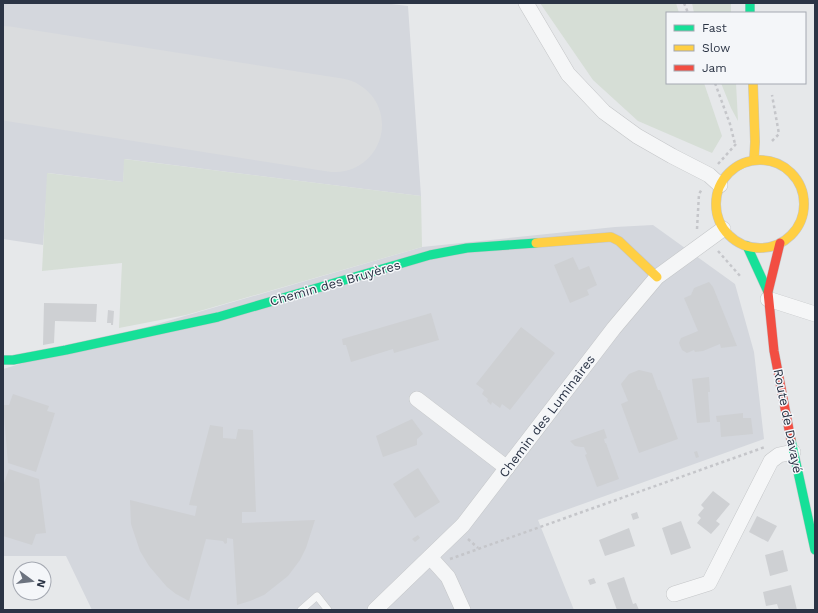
<svg xmlns="http://www.w3.org/2000/svg" width="818" height="613" font-family="'Work Sans',sans-serif">
<rect width="100%" height="100%" fill="#e6e8ea"/>
<g fill="#d4d7dd">
<polygon points="3,3 383,3 408,6 421,196 125,159 123,182 48,173 43,245 3,239"/>
<polygon points="653,225 735,284 754,352 764,439 538,520 574,610 92,610 66,556 3,556 3,369 422,247 615,227"/>
</g>
<g fill="#d6ded6">
<polygon points="540,3 676,3 679,13 667,13 667,83 704,83 722,136 712,153 638,121 593,80"/>
<polygon points="692,3 731,3 731,13 694,13"/>
<polygon points="721,83 736,83 738,121 731,108"/>
<polygon points="124,159 421,196 422,247 186,315 119,328 122,263 42,271 47,173 123,182"/>
</g>
<g fill="none" stroke-linecap="round" stroke-linejoin="round">
<polyline stroke="#dadcde" stroke-width="94" points="3,73 335,125"/>
</g>
<g fill="#ced0d3">
<polygon points="573,257 579,270 589,266 597,285 587,290 589,295 570,303 554,265"/>
<polygon points="709,282 713,287 737,346 721,348 720,344 703,351 695,352 694,350 687,353 682,350 679,343 681,338 698,331 684,298 691,295 694,288"/>
<polygon points="44,303 97,304 96,322 55,321 54,343 43,345"/>
<polygon points="108,310 114,311 113,325 111,325 111,323 107,323"/>
<polygon points="431,313 439,340 394,353 393,349 351,362 346,345 343,345 342,339"/>
<polygon points="521,327 555,353 510,410 502,404 500,408 492,402 491,405 487,401 488,399 482,394 484,390 476,384"/>
<polygon points="639,370 652,373 658,390 660,390 678,439 639,453 621,404 628,401 621,384 629,374"/>
<polygon points="709,377 710,392 708,392 710,422 697,423 692,379"/>
<polygon points="13,394 49,406 47,411 55,413 36,472 8,463 3,405 9,405"/>
<polygon points="743,413 743,418 751,418 753,434 721,437 720,422 717,422 716,416"/>
<polygon points="412,419 423,434 417,439 417,445 383,457 376,436"/>
<polygon points="210,425 223,427 223,438 236,439 238,429 253,430 256,512 242,512 242,523 315,520 306,548 300,560 288,576 264,595 250,601 237,605 233,539 227,538 227,543 225,544 223,541 206,539 189,601 176,594 167,587 149,566 140,551 131,524 130,500 195,516 197,506 189,505"/>
<polygon points="604,429 607,438 604,439 605,443 606,443 619,479 597,487 585,455 587,454 584,447 581,447 575,446 570,441"/>
<polygon points="697,451 699,457 696,458 694,452"/>
<polygon points="418,468 440,502 415,518 393,484"/>
<polygon points="9,469 39,479 46,533 36,534 32,545 3,536 3,486"/>
<polygon points="713,491 730,504 716,521 720,524 711,534 697,523 701,518 698,515 704,508 701,505"/>
<polygon points="637,512 639,518 633,520 631,514"/>
<polygon points="757,516 777,526 768,542 749,532"/>
<polygon points="681,521 691,548 671,555 662,528"/>
<polygon points="629,528 635,546 605,556 599,540"/>
<polygon points="418,535 420,538 415,542 412,539"/>
<polygon points="783,550 788,571 770,576 765,555"/>
<polygon points="624,577 633,604 636,603 639,610 617,610 607,583"/>
<polygon points="594,578 596,583 590,585 588,580"/>
<polygon points="791,585 797,610 779,610 777,604 766,606 763,592"/>
</g>
<g fill="none" stroke-linecap="round" stroke-linejoin="round">
<g stroke="#c4c6c8" stroke-width="8">
<polyline id="lane" points="301,610 317,596 328,610"/>
</g>
<g stroke="#c4c6c8" stroke-width="16">
<g id="street">
<polyline points="526,3 568,74 604,112 637,136 672,156 709,175 720,185"/>
<polyline points="768,299 815,314"/>
<polyline points="417,399 507,468"/>
<polyline points="430,557 448,577 463,610"/>
<polyline points="674,594 709,583 771,461 779,455 793,452"/>
<polyline points="375,610 463,525 614,328 657,277 723,229"/>
</g>
</g>
<g stroke="#c4c6c8" stroke-width="10">
<g id="fast">
<polyline points="750,3 750,13"/>
<polyline points="747,246 768,292"/>
<polyline points="3,360 13,360 66,350 218,317 430,255 467,248 536,243"/>
<polyline points="791,440 815,550"/>
</g>
</g>
<g stroke="#c4c6c8" stroke-width="10">
<g id="slow">
<polyline points="753,83 755,142 754,160"/>
<circle cx="760" cy="204" r="44"/>
<polyline points="536,243 611,237 619,241 657,277"/>
</g>
</g>
<g stroke="#c4c6c8" stroke-width="10">
<polyline id="jam" points="780,243 768,292 774,351 791,440"/>
</g>
<g stroke="#c5c6ca" stroke-width="2.5" stroke-dasharray="3 3" stroke-linecap="butt">
<polyline points="684,3 688,13"/>
<polyline points="715,83 730,124 735,144"/>
<polyline points="772,141 779,134 772,95"/>
<polyline points="718,164 736,144"/>
<polyline points="697,229 699,194 702,189"/>
<polyline points="718,251 741,277"/>
<polyline points="468,539 478,548"/>
<polyline points="450,559 765,447"/>
</g>
<use href="#lane" stroke="#f5f6f7" stroke-width="7"/>
<use href="#street" stroke="#f5f6f7" stroke-width="15"/>
<use href="#fast" stroke="#16e098" stroke-width="9"/>
<use href="#slow" stroke="#ffcf43" stroke-width="9"/>
<use href="#jam" stroke="#f24e42" stroke-width="9"/>
</g>
<g text-anchor="middle" dominant-baseline="central" stroke-width="3" stroke-linejoin="round" paint-order="stroke">
<g font-size="13" fill="#2b3445" stroke="#f4f6f9">
<text transform="translate(335 283) rotate(-16)">Chemin des Bruyères</text>
<text transform="translate(547 416) rotate(-53)">Chemin des Luminaires</text>
<text transform="translate(788 421) rotate(79)">Route de Davayé</text>
</g>
</g>
<rect width="818" height="613" fill="none" stroke="#2b3445" stroke-width="8"/>
<rect x="666" y="12" width="140" height="72" fill="#f4f6f9" stroke="#a4a8b1"/>
<rect x="674" y="25" width="20" height="6" fill="#16e098" stroke="#a4a8b1"/>
<text x="702" y="32" font-size="12" fill="#2b3445">Fast</text>
<rect x="674" y="45" width="20" height="6" fill="#ffcf43" stroke="#a4a8b1"/>
<text x="702" y="52" font-size="12" fill="#2b3445">Slow</text>
<rect x="674" y="65" width="20" height="6" fill="#f24e42" stroke="#a4a8b1"/>
<text x="702" y="72" font-size="12" fill="#2b3445">Jam</text>
<g transform="translate(32 581) rotate(105)"><circle r="19" fill="#f4f6f9" stroke="#a4a8b1"/>
<path d="M0-3L7 15L0 10L-7 15Z" fill="#6c737f"/>
<text y="-6" font-size="11" font-weight="bold" text-anchor="middle" fill="#2b3445">N</text>
</g>
</svg>
